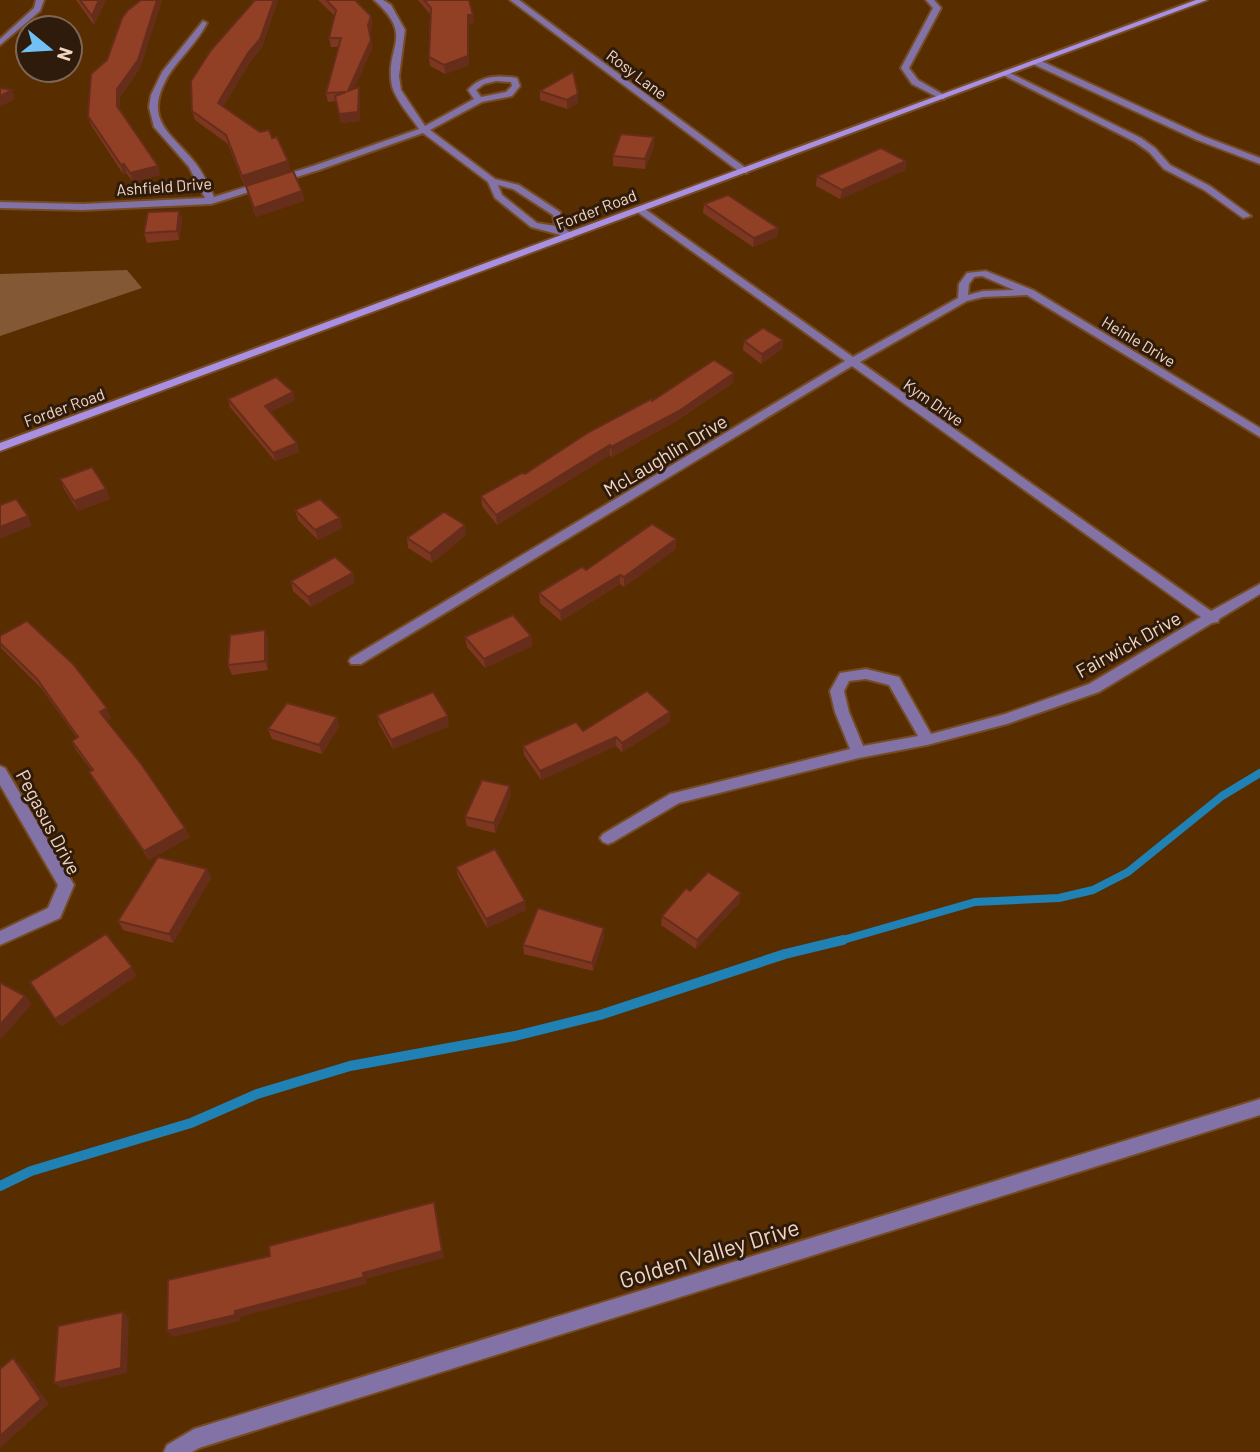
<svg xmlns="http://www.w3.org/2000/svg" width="1260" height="1452" font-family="Barlow,sans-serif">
<rect width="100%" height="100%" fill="#582d00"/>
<polygon fill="#835835" points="127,270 142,288 0,336 0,274"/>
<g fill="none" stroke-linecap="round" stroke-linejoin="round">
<polyline stroke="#2081b5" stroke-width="8" points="836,942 975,902 1059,898 1093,890 1128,872 1222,796 1260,773"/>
<polyline stroke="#2081b5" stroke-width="10" points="0,1186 31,1171 191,1123 257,1094 350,1066 515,1036 600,1015 785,954 843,940"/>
<g stroke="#744b23" stroke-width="4">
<g id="lane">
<polygon points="1033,60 1039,60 1203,136 1260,158 1260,164 1197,140 1033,64"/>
<polygon points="1006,71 1141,138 1155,148 1170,165 1210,186 1251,216 1243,218 1204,190 1164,169 1149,152 1135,142 1003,75 1002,73"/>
</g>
</g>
<g stroke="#744b23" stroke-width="4">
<g id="street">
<polygon points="36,0 44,0 40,11 0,45 0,39 34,8"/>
<path d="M374,0H383L391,5L405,30L399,76L401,90L425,126L474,99L468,90C481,75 498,75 517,78L520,86L512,96L482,102L430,130L495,179L519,185L560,212L565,229L572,234V238L531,227L495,198L488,182L423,133L319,170L211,204L83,210L0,208V202L83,204L205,198L189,167L154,127L149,107L151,95L162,72L203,21L207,23C197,43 180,57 168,76C144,118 167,130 192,159C202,170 208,184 214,197L313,166L419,129C411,117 396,101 392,86C384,46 416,37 374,0ZM496,81L511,82L512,86L506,92L481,97L476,90L484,84ZM498,185L513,189L553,215L555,226L537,223L502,195Z"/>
<polygon points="510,0 519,0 747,169 747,173 741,173"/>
<polygon points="926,0 934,0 941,8 909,68 918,80 944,95 944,99 941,99 912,84 901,68 933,8"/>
<path d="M636,207H642L853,357L958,298L959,284L967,273L986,271L1033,290L1260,428V437L1027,295L983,297L967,301L860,362L1211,611L1260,584V594L1219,619L1218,622L1212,623L1099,692L1007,724L927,745L859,758L679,803L613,842L608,844L603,842L600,838L603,834L670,794L850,749L835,712L830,691L840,673L866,669L899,677L931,734L1005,714L1089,684L1201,617L852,366L361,664H351L349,661L351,658L845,361L636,211ZM982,276L1014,290L983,291L968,295L969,284L974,277ZM866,679L889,685L918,736L863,746L849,712L844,691L849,681Z"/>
<polygon points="0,766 5,768 74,885 60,918 0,945 0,931 48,908 58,885 0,785"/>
<polygon points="1260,1099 1260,1115 199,1448 192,1452 164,1452 167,1445 194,1429"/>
</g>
</g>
<g stroke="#744b23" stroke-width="4">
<polygon id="secondary" points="1196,0 1207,0 0,451 0,443"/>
</g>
<use href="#lane" fill="#8272a5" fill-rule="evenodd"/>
<use href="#street" fill="#8272a5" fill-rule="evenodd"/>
<use href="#secondary" fill="#aa90e2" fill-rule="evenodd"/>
</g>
<g fill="#7d3721">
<polygon points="76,0 106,0 94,25"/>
<polygon points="141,0 162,0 140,68 120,97 119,110 158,166 160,175 133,182 127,174 123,174 91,125 88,116 107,60"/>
<polygon points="255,0 278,0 262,47 250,62 223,107 260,132 272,138 288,161 290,170 244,185 228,144 195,120 192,111"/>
<polygon points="318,0 355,0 371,16 372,24 370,33 372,49 354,88 359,87 360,95 360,121 341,123 336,101 328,102 326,93 338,47 331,47 329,38 335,16"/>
<polygon points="418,0 469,0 473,15 474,23 469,24 469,65 445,74 430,66 429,57 431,15"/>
<polygon points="540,91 578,94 578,103 567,109 540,100"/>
<polygon points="654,137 654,147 645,169 613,166 613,156"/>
<polygon points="906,161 905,170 840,199 816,186 817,176"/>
<polygon points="246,186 302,191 304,201 256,217 248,195"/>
<polygon points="704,204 778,228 777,237 753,247 703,213"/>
<polygon points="179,211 182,220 179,240 147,243 144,233"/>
<polygon points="783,340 782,349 761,364 743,350 744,341"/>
<polygon points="733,383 678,420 612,457 610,455 497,525 482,506 481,496 525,474 652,401"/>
<polygon points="228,399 295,400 270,412 297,443 299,452 275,461 230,407"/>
<polygon points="60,479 106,489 110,499 78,511 64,489"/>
<polygon points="295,510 340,518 342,528 318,540 298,520"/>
<polygon points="466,535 432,563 408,548 407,538"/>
<polygon points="676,539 676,549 624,587 620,584 561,621 540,603 539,593 586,570"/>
<polygon points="291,581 355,582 311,607 293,591"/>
<polygon points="265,630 268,640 268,670 232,675 228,665"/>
<polygon points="0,636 111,718 107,720 185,828 190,837 149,860 94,781 89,772 92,771 76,750 72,741 77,738 42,689 1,648"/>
<polygon points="531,636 532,646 485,668 467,647 465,637"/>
<polygon points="377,715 449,726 393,749 379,724"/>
<polygon points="337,717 339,727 322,754 272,739 268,729"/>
<polygon points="670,722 622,752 616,746 541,780 524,755 523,746 583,731"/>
<polygon points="511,795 495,833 467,826 465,817"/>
<polygon points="456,867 526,910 487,928 458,876"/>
<polygon points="207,869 211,878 173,943 123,930 118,921"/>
<polygon points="740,902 696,949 661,925 662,916"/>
<polygon points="604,928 604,937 593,971 524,954 523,945"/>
</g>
<g fill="#662d1b">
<polygon points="99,0 106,0 94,25 92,16"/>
<polygon points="157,0 162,0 140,68 120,97 119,115 117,106 117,89"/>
<polygon points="274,0 278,0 262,47 250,62 220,112 218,103"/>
<polygon points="468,15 473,15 474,23 469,24 469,65 445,74 444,65"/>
<polygon points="371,16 372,24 370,34 368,25"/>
<polygon points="371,40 372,49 349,100 348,91"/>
<polygon points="359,87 360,95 360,121 341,123 339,114"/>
<polygon points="12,90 15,99 0,107 0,96"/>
<polygon points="578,94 578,103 567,109 567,100"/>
<polygon points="654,137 654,147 645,169 645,159"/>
<polygon points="288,161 290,170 244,185 242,176"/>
<polygon points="906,161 905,170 840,199 842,190"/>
<polygon points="124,164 127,174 123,174 121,165"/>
<polygon points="158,166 160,175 133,182 130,173"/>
<polygon points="302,191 304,201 256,217 254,208"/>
<polygon points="179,211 182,220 179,240 177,231"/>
<polygon points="778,228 777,237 753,247 754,238"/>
<polygon points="783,340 782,349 761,364 762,354"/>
<polygon points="734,373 733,383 678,420 612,457 611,447"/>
<polygon points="293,392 295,400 267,414 265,406"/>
<polygon points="297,443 299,452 275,461 273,453"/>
<polygon points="610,445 610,455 497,525 496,515"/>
<polygon points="106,489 110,499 78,511 74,501"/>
<polygon points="28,516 32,526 0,539 0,527"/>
<polygon points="340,518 342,528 318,540 315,530"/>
<polygon points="465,525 466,535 432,563 430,553"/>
<polygon points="676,539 676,549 624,587 624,577"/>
<polygon points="353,573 355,582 311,607 308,597"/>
<polygon points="620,575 620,584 561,621 560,611"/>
<polygon points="265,630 268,640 268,670 265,661"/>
<polygon points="531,636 532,646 485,668 484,659"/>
<polygon points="107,708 111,718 105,721 100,712"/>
<polygon points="670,712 670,722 622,752 622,743"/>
<polygon points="448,716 449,726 393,749 391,740"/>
<polygon points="337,717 339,727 322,754 319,745"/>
<polygon points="616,737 616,746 541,780 540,771"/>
<polygon points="510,786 511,795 495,833 494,823"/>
<polygon points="185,828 190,837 149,860 144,851"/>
<polygon points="207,869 211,878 173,943 169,934"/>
<polygon points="741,893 740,902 696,949 697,940"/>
<polygon points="525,901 526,910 487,928 486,919"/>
<polygon points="604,928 604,937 593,971 592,963"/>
<polygon points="132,967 137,976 61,1027 55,1019"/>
<polygon points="25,996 32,1004 0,1040 0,1025"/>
<polygon points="434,1202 436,1209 444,1258 366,1279 367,1284 240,1317 240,1321 173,1337 167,1331 363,1273"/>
<polygon points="123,1312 129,1318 127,1373 61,1388 54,1383"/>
<polygon points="13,1358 20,1364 49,1404 0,1448 0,1436"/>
</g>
<g fill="#914026" stroke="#662d1b" stroke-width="2">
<polygon points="80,0 99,0 92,16"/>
<polygon points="141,0 157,0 138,60 117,89 117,106 158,166 130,173 124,164 121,165 88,116 91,74 107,60 122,18 128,10"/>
<polygon points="255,0 274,0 260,39 248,53 218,103 260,132 269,130 272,138 277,137 288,161 242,176 226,135 192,111 191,81 211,50"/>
<polygon points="326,0 355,0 371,16 368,25 371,40 348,91 359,87 358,112 339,114 335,96 346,92 326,93 341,38 329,38 336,10"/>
<polygon points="424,0 469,0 473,15 468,15 468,56 444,65 429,57 431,8"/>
<polygon points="573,72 578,94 567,100 540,91"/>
<polygon points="0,88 12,90 0,96"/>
<polygon points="621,134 654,137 645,159 613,156"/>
<polygon points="881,148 906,161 842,190 817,176"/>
<polygon points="293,171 302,191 254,208 246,186"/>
<polygon points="728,195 778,228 754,238 704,204"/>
<polygon points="179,211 177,231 144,233 148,212"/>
<polygon points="763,328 783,340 762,354 744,341"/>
<polygon points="714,360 734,373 679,411 611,447 610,445 496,515 481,496 522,473 525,474 589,432 651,399 652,401"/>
<polygon points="276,377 293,392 265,406 297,443 273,453 228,399"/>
<polygon points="92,467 106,489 74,501 60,479"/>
<polygon points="16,499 28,516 0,527 0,505"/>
<polygon points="320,499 340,518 315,530 295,510"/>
<polygon points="444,512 465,525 430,553 407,538"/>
<polygon points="652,524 676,539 624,577 620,575 560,611 539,593 582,567 586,570"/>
<polygon points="335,557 353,573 308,597 291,581"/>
<polygon points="513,615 531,636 484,659 465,637"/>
<polygon points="27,621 73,664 107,708 100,712 142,765 185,828 144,851 89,772 93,770 72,741 78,737 37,679 0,643 0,636"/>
<polygon points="265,630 265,661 228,665 230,635"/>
<polygon points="647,691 670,712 622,743 616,737 540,771 523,746 576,722 583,731"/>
<polygon points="433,692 448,716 391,740 377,715"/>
<polygon points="287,703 337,717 319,745 268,729"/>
<polygon points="482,780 510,786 494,823 465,817"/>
<polygon points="495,849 525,901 486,919 456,867"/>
<polygon points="158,857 207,869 169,934 118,921"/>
<polygon points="708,872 741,893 697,940 662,916 686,888 690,891"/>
<polygon points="538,908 604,928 592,963 523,945"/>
<polygon points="106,934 132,967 55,1019 30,982"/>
<polygon points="1,983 25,996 0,1025 0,984"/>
<polygon points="434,1202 442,1251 363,1273 364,1277 235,1311 235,1315 167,1331 168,1280 270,1256 269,1246"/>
<polygon points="123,1312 121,1368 54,1383 58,1326"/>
<polygon points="13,1358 41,1399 0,1436 0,1369"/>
</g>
<g text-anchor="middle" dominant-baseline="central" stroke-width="6" stroke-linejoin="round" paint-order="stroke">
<g font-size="16" fill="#f2d6c2" stroke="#2f1b0b">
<text transform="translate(637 74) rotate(37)">Rosy Lane</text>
<text transform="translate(164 186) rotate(-4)">Ashfield Drive</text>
<text transform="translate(596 209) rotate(-21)">Forder Road</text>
<text transform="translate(1139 341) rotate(31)">Heinle Drive</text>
<text transform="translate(934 402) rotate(35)">Kym Drive</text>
<text transform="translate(64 407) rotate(-20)">Forder Road</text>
</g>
<g font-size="19" fill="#f2d6c2" stroke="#2f1b0b">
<text transform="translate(665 455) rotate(-31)">McLaughlin Drive</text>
<text transform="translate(1128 644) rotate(-29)">Fairwick Drive</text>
<text transform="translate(49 822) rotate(62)">Pegasus Drive</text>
</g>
<g font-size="23" fill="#f2d6c2" stroke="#2f1b0b">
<text transform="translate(709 1253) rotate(-17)">Golden Valley Drive</text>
</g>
</g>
<g transform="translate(49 49) rotate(108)"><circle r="33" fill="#2f1b0b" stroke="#7d6654" stroke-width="2"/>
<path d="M0-5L12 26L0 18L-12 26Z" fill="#71c1f5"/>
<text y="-10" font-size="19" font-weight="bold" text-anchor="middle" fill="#f2d6c2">N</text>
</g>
</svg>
